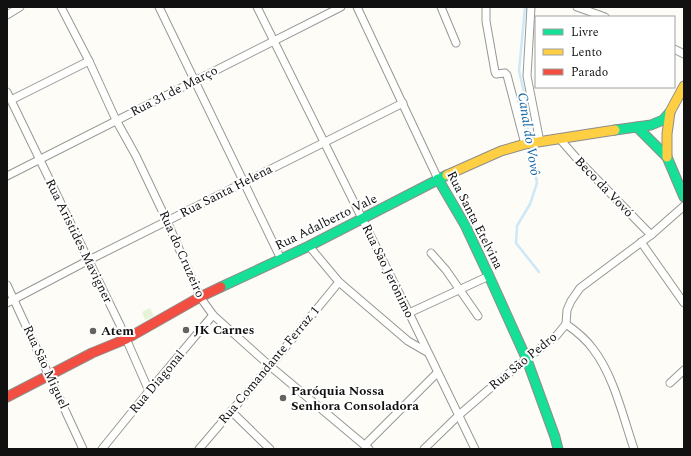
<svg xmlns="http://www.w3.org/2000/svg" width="691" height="456" font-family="Spectral,serif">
<rect width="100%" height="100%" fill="#fdfcf7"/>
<polygon fill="#e7f3d7" points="150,308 154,316 145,320 142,312"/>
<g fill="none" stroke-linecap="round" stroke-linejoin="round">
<g stroke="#cde8f7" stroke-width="2.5">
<polyline points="525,7 519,71 528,109 528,130 530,141"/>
<polyline points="531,146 537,183 530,204 517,226 516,243 539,272"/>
</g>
<g stroke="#979795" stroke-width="9">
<g id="street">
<polyline points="61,7 89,61 116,120 136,156 167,221 200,297 213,315 270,366 369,449"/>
<polyline points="159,7 281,259"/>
<polyline points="257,7 409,313 428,352 475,449"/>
<polyline points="357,7 438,179"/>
<polyline points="441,7 456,43"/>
<polyline points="486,7 486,21 495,72 496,74 505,73 507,75 525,144"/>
<polyline points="531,7 527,76 540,142"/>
<polyline points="577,7 605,17"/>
<polyline points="7,15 20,7"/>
<polyline points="674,49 684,54"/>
<polyline points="7,92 120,325 149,391"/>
<polyline points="11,100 89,61"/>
<polyline points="559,138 579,161 651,235"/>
<polyline points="7,176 341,7"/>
<polyline points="641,242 684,303"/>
<polyline points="309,246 339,282 408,341 427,352"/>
<polyline points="431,253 446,270 478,316"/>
<polyline points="7,285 83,449"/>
<polyline points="7,303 89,260 403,103"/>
<polyline points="409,313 489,276"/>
<path d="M566,324C576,331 586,339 593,349C614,376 623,417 634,449"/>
<polyline points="670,383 684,370"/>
<polyline points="231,411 270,449"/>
<polyline points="365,445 437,373"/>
<polyline points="102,449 149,391 213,315"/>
<polyline points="199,449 270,366 339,282"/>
<polyline points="424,449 459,415 488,390 557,335 566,324 567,310 571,301 580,288 651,235 684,206"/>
</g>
</g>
<g stroke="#8e8d8b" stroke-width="11">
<g id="fast">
<polyline points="637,127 667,157 684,197"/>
<polyline points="615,130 651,125 663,120 670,112"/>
<polyline points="438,179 465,225 489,276 527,360 555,437 558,449"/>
<polyline points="221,287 309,246 447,175"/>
</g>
</g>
<g stroke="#8e8d8b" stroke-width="11">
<g id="slow">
<polyline points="667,157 667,134 670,112 684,86"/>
<polyline points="447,175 501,151 525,144 615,130"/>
</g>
</g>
<g stroke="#8e8d8b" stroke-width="11">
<polyline id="jam" points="7,397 92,353 126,339 200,297 221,287"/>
</g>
<use href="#street" stroke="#fffffe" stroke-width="7"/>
<use href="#fast" stroke="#16e098" stroke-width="9"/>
<use href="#slow" stroke="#ffcf43" stroke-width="9"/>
<use href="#jam" stroke="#f24e42" stroke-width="9"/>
</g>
<g fill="#646362" stroke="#fff" stroke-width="1.5">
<circle cx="186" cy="330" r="4"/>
<circle cx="93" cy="331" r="4"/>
<circle cx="283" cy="398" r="4"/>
</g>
<g text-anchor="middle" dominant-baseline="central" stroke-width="4" stroke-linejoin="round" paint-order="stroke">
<g font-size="13" fill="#111" stroke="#fff">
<text transform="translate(174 91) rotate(-27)">Rua 31 de Março</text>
<text transform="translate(604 187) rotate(46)">Beco da Vovó</text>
<text transform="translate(226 191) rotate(-27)">Rua Santa Helena</text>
<text transform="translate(475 220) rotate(63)">Rua Santa Etelvina</text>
<text transform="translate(326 222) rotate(-26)">Rua Adalberto Vale</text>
<text transform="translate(79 241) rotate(64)">Rua Aristides Mavigner</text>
<text transform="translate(182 254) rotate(66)">Rua do Cruzeiro</text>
<text transform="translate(388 271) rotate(64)">Rua São Jerônimo</text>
<text transform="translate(523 361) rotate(-39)">Rua São Pedro</text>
<text transform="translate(269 365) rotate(-50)">Rua Comandante Ferraz 1</text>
<text transform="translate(46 367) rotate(65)">Rua São Miguel</text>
<text transform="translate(157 382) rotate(-50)">Rua Diagonal</text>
</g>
<g font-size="13" font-weight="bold" fill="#111" stroke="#fff" text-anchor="start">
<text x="194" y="330">JK Carnes</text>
<text x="101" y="331">Atem</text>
<text x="291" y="391">Paróquia Nossa<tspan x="291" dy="15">Senhora Consoladora</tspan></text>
</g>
<g font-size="14" font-style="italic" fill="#1768a6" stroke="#fff">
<text transform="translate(529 134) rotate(81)">Canal do Vovô</text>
</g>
</g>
<rect width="691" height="456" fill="none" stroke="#111111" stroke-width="16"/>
<rect x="535" y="16" width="140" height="72" fill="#ffffff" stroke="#a0a0a0"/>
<rect x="543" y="29" width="20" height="6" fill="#16e098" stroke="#a0a0a0"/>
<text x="571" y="36" font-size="12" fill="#111111">Livre</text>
<rect x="543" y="49" width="20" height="6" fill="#ffcf43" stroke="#a0a0a0"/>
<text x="571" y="56" font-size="12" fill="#111111">Lento</text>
<rect x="543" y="69" width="20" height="6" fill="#f24e42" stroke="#a0a0a0"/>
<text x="571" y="76" font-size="12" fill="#111111">Parado</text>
</svg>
